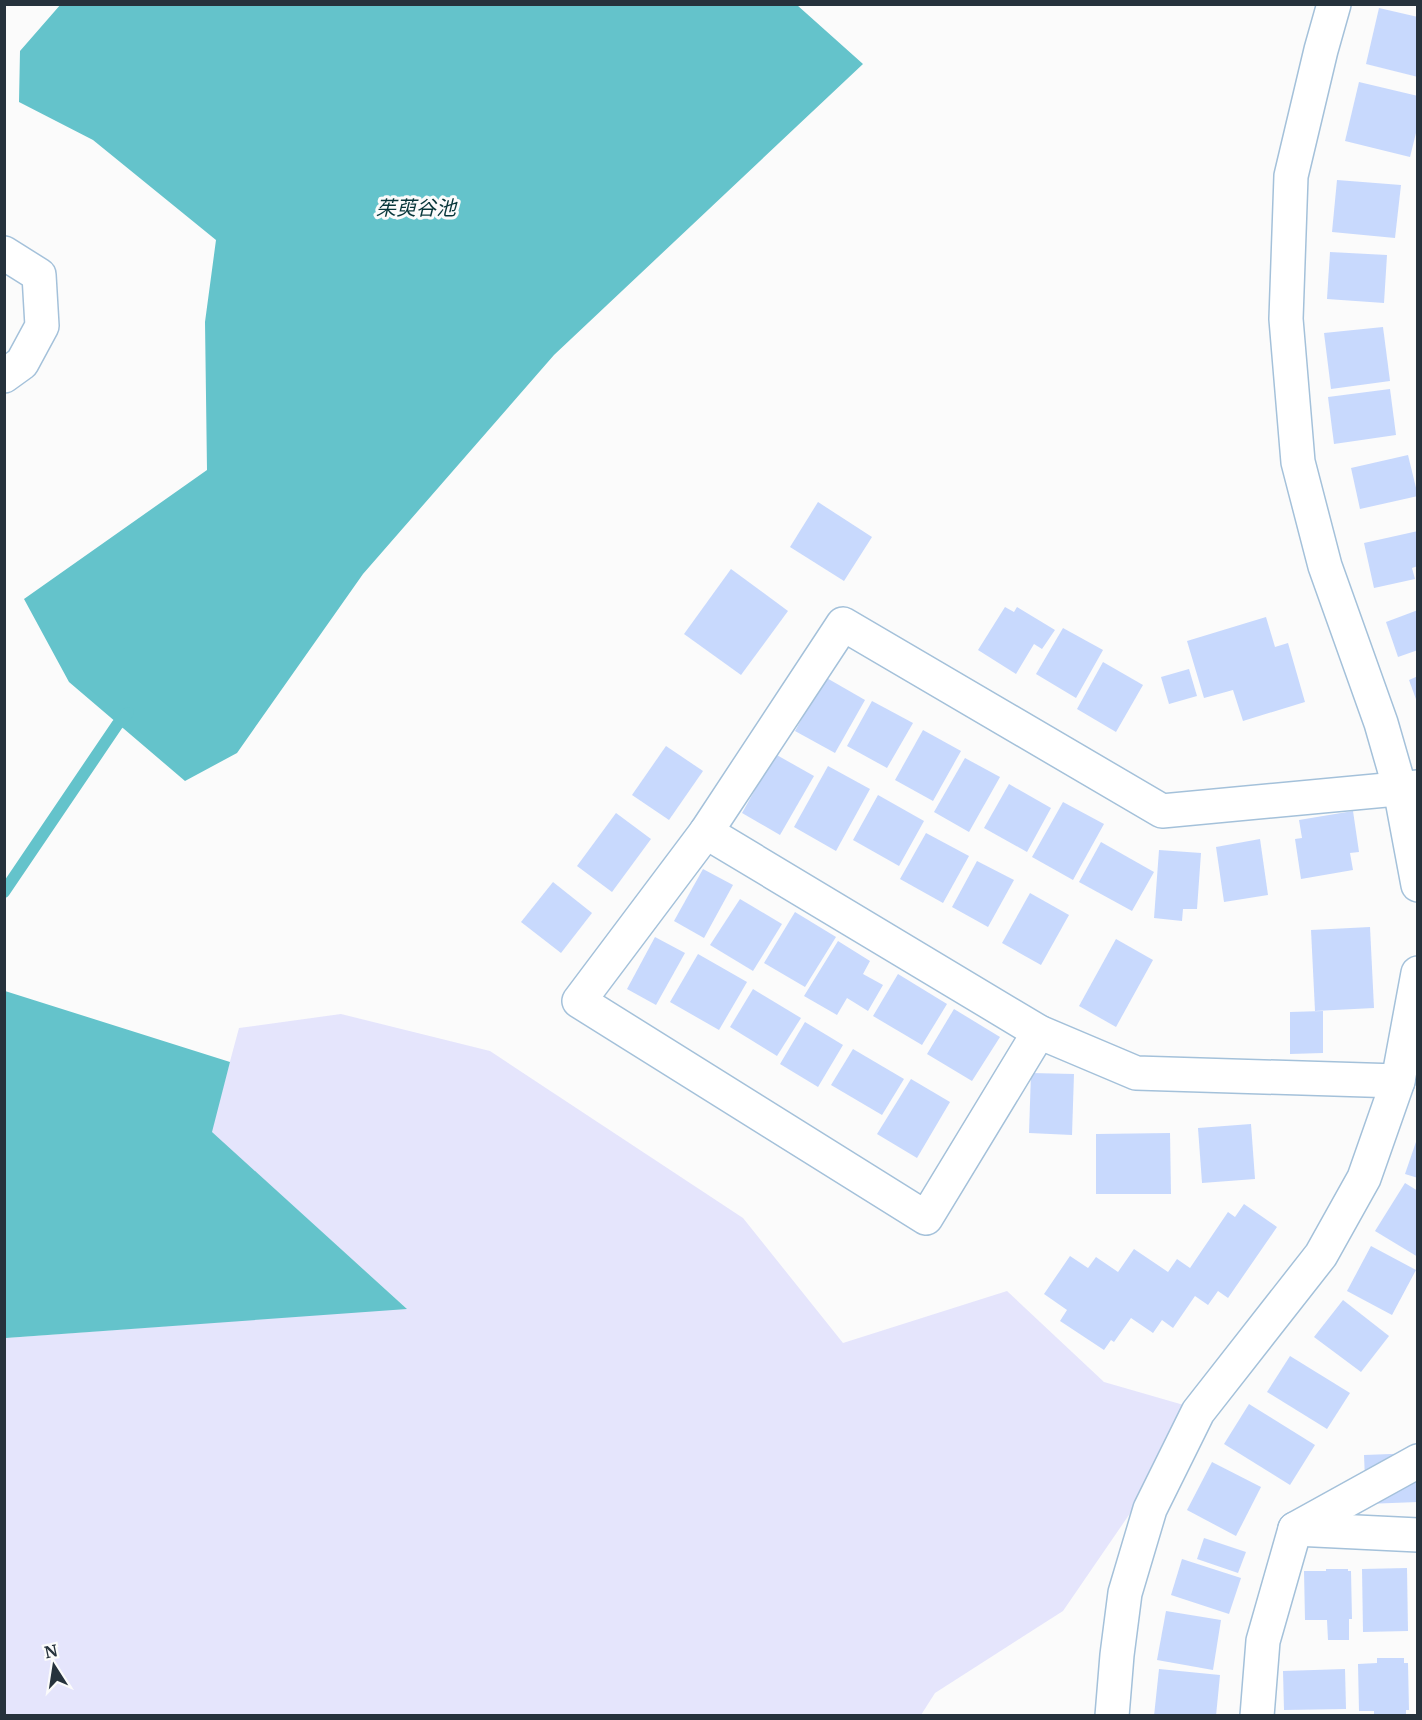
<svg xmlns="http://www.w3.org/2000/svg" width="1422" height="1720" font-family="Merriweather,'Noto Sans JP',serif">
<rect width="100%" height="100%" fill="#fbfbfb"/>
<polygon fill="#e5e5fc" points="341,1014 490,1051 743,1218 843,1343 1007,1291 1104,1382 1201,1410 1063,1611 935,1693 921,1715 5,1715 6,1338 406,1308 211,1132 239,1028"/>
<g fill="#64c3cb">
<polygon points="61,4 797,5 863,64 554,355 363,574 237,753 185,781 69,682 24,599 207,470 205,322 216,240 93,140 19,102 20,51"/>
<polygon points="5,991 230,1062 212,1132 407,1309 6,1338 5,1340"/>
</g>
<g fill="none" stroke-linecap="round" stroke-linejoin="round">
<polyline stroke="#64c3cb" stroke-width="12" points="4,892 117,725 128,713"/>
</g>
<g fill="#c8d9fd">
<polygon points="1379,8 1418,17 1418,77 1366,64"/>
<polygon points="1359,82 1418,96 1418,125 1410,157 1345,141"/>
<polygon points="1337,180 1401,185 1395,238 1332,232"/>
<polygon points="1330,252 1387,255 1384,303 1327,299"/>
<polygon points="1383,327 1390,381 1331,389 1324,333"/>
<polygon points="1390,389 1396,435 1334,444 1328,397"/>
<polygon points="1408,455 1418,496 1360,509 1351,468"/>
<polygon points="818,502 872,537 844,581 790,547"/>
<polygon points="1418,531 1418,566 1412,568 1415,579 1374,588 1364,543"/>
<polygon points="731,569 788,611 741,675 684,634"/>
<polygon points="1005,607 1014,612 1017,607 1055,630 1042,649 1034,644 1016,674 978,650"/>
<polygon points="1418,610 1418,650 1398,657 1386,622"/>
<polygon points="1266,617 1275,647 1288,643 1305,702 1243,721 1233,690 1204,698 1187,641"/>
<polygon points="1063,628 1103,650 1076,698 1036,674"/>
<polygon points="1103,662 1143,685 1116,732 1077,709"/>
<polygon points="1189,669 1197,696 1169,704 1161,677"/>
<polygon points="1418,676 1418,702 1417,702 1409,680"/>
<polygon points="825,677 865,700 835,753 795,731"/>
<polygon points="872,701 913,723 887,768 847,746"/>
<polygon points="923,730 961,751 933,801 895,780"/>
<polygon points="666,746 703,771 669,820 632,795"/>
<polygon points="775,754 814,776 780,835 742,813"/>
<polygon points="965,758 1000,777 969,832 934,812"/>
<polygon points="828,766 870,789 836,851 794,827"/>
<polygon points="1009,784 1051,808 1027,852 984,828"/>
<polygon points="878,795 924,821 899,866 853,840"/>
<polygon points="1063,802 1104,824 1073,880 1032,857"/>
<polygon points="1353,811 1359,852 1350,853 1353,870 1301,879 1295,839 1302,838 1299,820"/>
<polygon points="616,813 651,839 612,892 577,866"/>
<polygon points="926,833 969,856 943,903 900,879"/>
<polygon points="1260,839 1268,895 1224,902 1216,847"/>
<polygon points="1101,842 1154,872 1132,911 1079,882"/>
<polygon points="1159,850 1201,853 1197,909 1183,909 1182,921 1154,918"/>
<polygon points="977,861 1014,880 988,927 952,907"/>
<polygon points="703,869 733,885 704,938 674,921"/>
<polygon points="553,882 592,913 561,953 521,922"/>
<polygon points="1030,893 1069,915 1041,965 1002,943"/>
<polygon points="740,899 782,924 753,971 710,945"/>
<polygon points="795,912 836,937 805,987 764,963"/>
<polygon points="1370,927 1374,1008 1315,1011 1311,930"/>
<polygon points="655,937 685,953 656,1005 627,989"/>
<polygon points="1116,939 1153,960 1116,1027 1079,1006"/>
<polygon points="838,941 870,961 863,974 883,985 868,1011 847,998 837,1015 804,996"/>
<polygon points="698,954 747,982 719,1030 670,1002"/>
<polygon points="898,974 947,1004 922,1045 873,1016"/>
<polygon points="753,989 801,1018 777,1056 730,1027"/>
<polygon points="954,1009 1000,1037 972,1081 927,1054"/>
<polygon points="1323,1011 1323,1053 1290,1054 1290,1012"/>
<polygon points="805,1022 843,1045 818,1087 780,1064"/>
<polygon points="853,1049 904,1079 882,1115 831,1085"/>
<polygon points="1031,1073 1074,1074 1072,1135 1029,1133"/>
<polygon points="911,1079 950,1102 917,1158 877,1134"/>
<polygon points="1251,1124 1255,1179 1202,1183 1198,1128"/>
<polygon points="1170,1133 1171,1194 1096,1194 1096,1134"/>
<polygon points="1418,1136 1418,1178 1405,1174"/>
<polygon points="1405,1183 1418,1191 1418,1257 1375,1231"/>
<polygon points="1244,1204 1277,1227 1228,1298 1218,1291 1208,1305 1195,1296 1173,1328 1162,1320 1153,1333 1131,1318 1114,1342 1111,1340 1104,1350 1060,1321 1067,1310 1044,1294 1070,1256 1088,1268 1096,1257 1118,1272 1134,1249 1168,1272 1177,1259 1190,1268 1228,1212 1235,1217"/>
<polygon points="1371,1246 1416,1270 1392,1315 1347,1291"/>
<polygon points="1343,1300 1389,1336 1361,1372 1314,1337"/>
<polygon points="1290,1356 1350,1393 1327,1429 1267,1392"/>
<polygon points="1249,1404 1315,1445 1290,1485 1224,1444"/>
<polygon points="1418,1453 1418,1502 1366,1504 1364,1455"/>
<polygon points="1212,1462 1261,1487 1236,1536 1187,1510"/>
<polygon points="1204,1538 1246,1552 1238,1573 1197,1559"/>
<polygon points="1182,1559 1241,1578 1229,1614 1171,1595"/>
<polygon points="1407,1568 1408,1631 1363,1632 1362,1569"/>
<polygon points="1326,1569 1348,1569 1348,1571 1351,1571 1352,1619 1349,1619 1349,1640 1328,1640 1327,1620 1305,1620 1304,1571 1326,1571"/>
<polygon points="1166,1611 1221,1620 1213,1670 1157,1660"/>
<polygon points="1377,1658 1404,1658 1404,1663 1408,1663 1409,1710 1406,1710 1406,1716 1374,1716 1374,1711 1359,1711 1358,1664 1377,1663"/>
<polygon points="1159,1669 1220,1675 1216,1716 1154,1716"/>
<polygon points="1345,1669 1346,1709 1284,1710 1283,1671"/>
</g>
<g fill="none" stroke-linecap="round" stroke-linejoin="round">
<g stroke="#a4c1da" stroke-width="36">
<g id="street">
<polyline points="4,253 39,275 42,326 22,363 4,376"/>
<polyline points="706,832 1039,1032 1136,1073 1398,1081"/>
<polyline points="1039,1032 926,1218 579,1001 706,832 843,624 1162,811 1418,787"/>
<polyline points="1295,1529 1418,1535"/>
<polyline points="1257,1716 1263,1641 1295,1529 1418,1461"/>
</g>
</g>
<g stroke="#a4c1da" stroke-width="36">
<g id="secondary">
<polyline points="1334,4 1321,50 1291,176 1286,319 1298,462 1325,566 1381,723 1400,789 1418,885"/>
<polyline points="1112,1716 1117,1655 1125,1593 1150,1509 1198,1412 1321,1255 1364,1178 1398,1081 1418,973"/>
</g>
</g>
<use href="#street" stroke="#fff" stroke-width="33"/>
<use href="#secondary" stroke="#fff" stroke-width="33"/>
</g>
<g text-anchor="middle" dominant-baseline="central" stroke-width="6" stroke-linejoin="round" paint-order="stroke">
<g font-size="20" font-style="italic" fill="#07363a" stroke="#fbfbfb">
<text x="416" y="207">茱萸谷池</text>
</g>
</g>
<rect width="1422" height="1720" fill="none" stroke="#26323c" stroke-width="12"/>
<g transform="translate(54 1666) rotate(348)" stroke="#fbfbfb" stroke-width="4.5" paint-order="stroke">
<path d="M0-4.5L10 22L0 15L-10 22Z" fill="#26323c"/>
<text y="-9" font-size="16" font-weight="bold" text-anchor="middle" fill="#26323c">N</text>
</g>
</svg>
